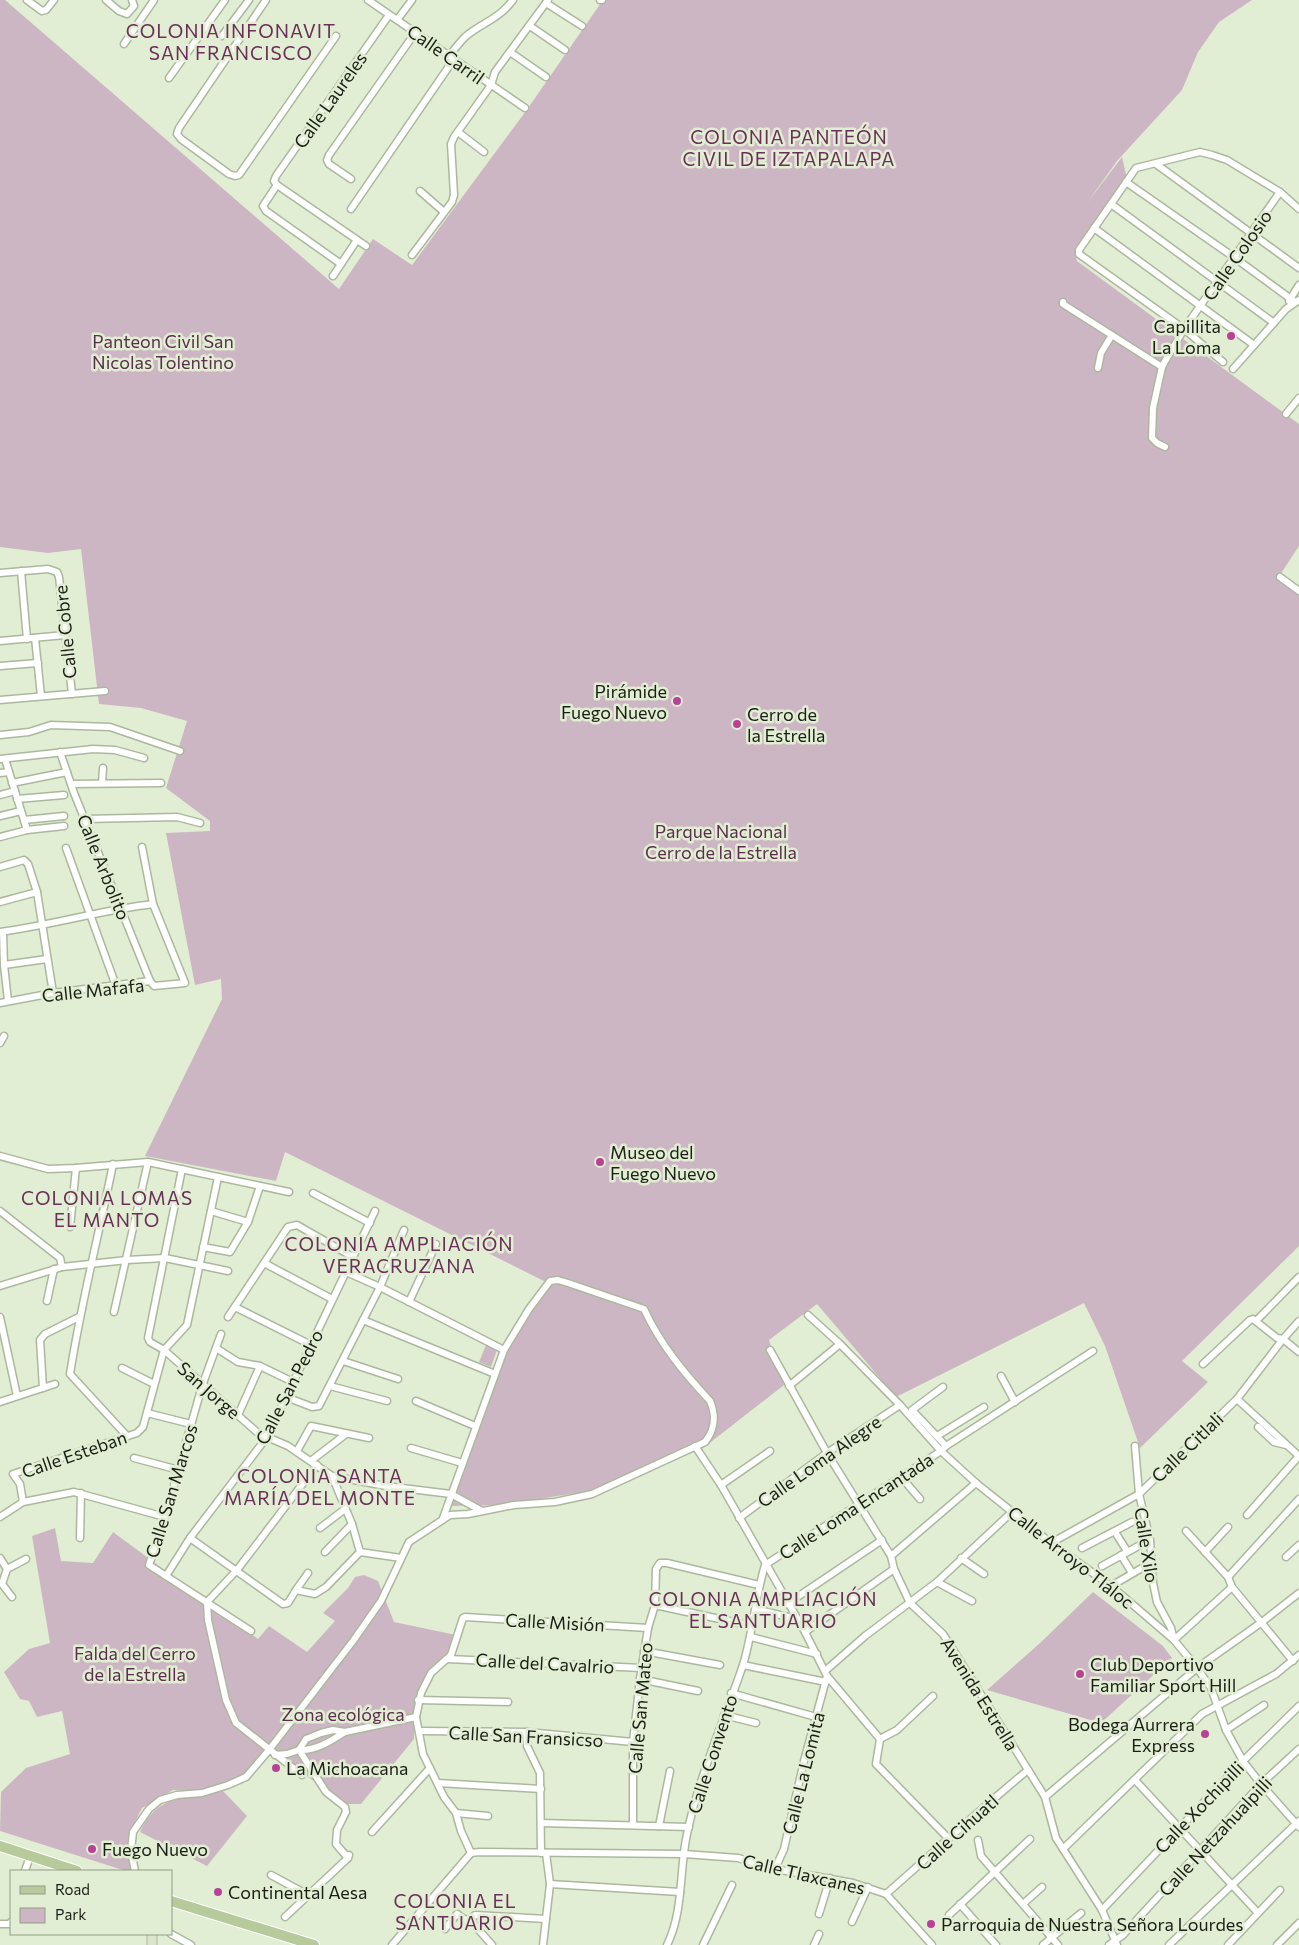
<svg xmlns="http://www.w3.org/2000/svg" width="1299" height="1945" font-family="Commissioner,sans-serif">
<rect width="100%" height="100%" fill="#e2eed3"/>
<g fill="#cdb6c4">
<polygon points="0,0 5,0 339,289 373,239 412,265 526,111 603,0 1252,0 1219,22 1198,52 1182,90 1117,161 1087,203 1122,157 1127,179 1077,247 1075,253 1077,261 1299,424 1299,546 1278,578 1299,593 1299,1246 1182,1361 1208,1382 1140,1448 1105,1346 1084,1303 896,1397 817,1304 769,1340 784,1385 702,1449 594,1490 504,1505 450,1506 506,1342 550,1284 285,1152 276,1181 145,1156 222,999 221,979 195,985 166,833 210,831 210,821 166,788 187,721 141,708 99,704 81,549 48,553 0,547"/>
<polygon points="486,1345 497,1350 491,1367 479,1362"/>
<polygon points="55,1528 61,1561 93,1563 113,1532 258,1639 269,1626 307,1652 335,1621 323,1613 348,1588 355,1577 364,1575 378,1581 394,1622 456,1635 450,1653 415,1697 414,1739 361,1804 344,1804 270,1748 249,1774 204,1790 173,1790 142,1808 130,1832 135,1871 126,1871 0,1831 1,1792 26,1768 70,1754 62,1711 37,1717 29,1701 20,1699 4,1672 29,1649 50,1643 32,1536"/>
<polygon points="1093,1592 1163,1646 1172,1658 1101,1723 987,1690 1040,1643"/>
<path d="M223,1791L247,1816L207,1866L140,1832C157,1794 186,1798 223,1791Z"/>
</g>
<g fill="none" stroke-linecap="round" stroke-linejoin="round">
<g stroke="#acb89e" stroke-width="9">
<g id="street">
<polyline points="27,0 42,11 46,10 54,0"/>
<polyline points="106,0 119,11 127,14 134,6 132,0"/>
<polyline points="266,0 179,128 177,134 181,139 229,174 235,176 239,175 336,36"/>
<polyline points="368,0 525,108"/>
<polyline points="600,0 602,0"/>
<polyline points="546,3 582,26"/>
<polyline points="397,20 412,0"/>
<polyline points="530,26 565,50"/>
<polyline points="222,36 249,0"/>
<polyline points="124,44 154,0"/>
<polyline points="510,52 546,77"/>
<path d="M449,56C454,50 459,43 465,37C482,22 497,21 513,0"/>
<polyline points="169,78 225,0"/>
<polyline points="458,132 484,152"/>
<polyline points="1156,164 1299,268"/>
<polyline points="351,179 329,164 327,160 329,155 415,33"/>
<polyline points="1126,182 1235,258 1295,302"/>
<polyline points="277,185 274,181 276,176 389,15"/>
<polyline points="277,185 263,206 266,211 341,264"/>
<polyline points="277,185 366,246"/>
<polyline points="420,191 444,212"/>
<polyline points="1111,204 1274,323"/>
<polyline points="351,209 454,59"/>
<polyline points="1094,228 1254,345"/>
<polyline points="412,255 452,202 454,195 451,144 454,137 491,85 495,72 548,0"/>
<polyline points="333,276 357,240"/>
<polyline points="1289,301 1299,285"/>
<polyline points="1063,302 1063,304 1162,367"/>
<polyline points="1223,362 1184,329 1079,254 1079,250 1136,168 1200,152 1212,155 1227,160 1255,177 1280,192 1299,209"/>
<polyline points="1098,368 1101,353 1112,335"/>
<polyline points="1233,369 1286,309 1299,300"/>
<polyline points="1286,414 1299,398"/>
<polyline points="1165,447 1157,443 1152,438 1153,408 1162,367 1168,356 1184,329 1280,192"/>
<polyline points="21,571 27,639"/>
<polyline points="0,573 48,569 57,572 59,577 72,694"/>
<polyline points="1280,577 1299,591"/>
<polyline points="35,638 41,696"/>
<polyline points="0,641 65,635"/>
<polyline points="0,666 38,663"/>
<polyline points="0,700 105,691"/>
<polyline points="0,735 29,732 51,725 110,727 180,751"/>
<polyline points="60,752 74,793 150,981"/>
<polyline points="0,759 93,749 115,750 144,758"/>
<polyline points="5,759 27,830"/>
<polyline points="0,773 9,772"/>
<polyline points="12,783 67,772"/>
<polyline points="102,783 103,768"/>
<polyline points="71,784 161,783"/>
<polyline points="0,795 15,791"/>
<polyline points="17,799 64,795"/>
<polyline points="0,816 21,811"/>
<polyline points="85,819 177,817 200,823"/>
<polyline points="24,820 64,816"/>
<polyline points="0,837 27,830 64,826"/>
<polyline points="66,848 116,986"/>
<polyline points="0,867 24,860 28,864 37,892 53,993"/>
<polyline points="0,902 37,892"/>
<path d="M0,932C52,925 102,910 153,904"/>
<polyline points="3,932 4,965 8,1001"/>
<polyline points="4,965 47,959"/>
<polyline points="0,1003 53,993 150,981 154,986 185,983 153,904 142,847"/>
<polyline points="0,1043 4,1036"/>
<polyline points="0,1156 48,1169 76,1168 148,1162 289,1192"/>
<path d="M113,1164C99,1234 81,1303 70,1374L127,1436"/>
<polyline points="182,1169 148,1338 150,1342 164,1350 258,1433 288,1446 332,1476 386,1486 451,1494 482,1511"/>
<polyline points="313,1193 370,1223"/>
<polyline points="0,1211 60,1258 62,1267"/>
<polyline points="211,1211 248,1222"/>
<polyline points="70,1227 76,1168"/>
<polyline points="203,1247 230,1252 248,1222 260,1186"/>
<polyline points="264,1263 332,1299"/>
<polyline points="346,1272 380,1287 504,1350"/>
<polyline points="0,1286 62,1267 127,1260 165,1258 228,1271"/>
<polyline points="47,1301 54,1269"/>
<polyline points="409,1302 436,1244"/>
<polyline points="235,1307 311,1345"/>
<polyline points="114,1312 148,1162"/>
<polyline points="808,1315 840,1344 900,1405 941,1451 976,1483 1051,1543 1111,1586 1174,1640 1197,1668 1211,1688 1226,1730 1243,1761 1261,1784 1299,1827"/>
<polyline points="0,1317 17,1396"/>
<polyline points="228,1317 288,1227 297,1225 353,1257"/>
<polyline points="363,1320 495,1374"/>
<polyline points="1256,1321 1299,1277"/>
<polyline points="221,1334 202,1386 165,1517 149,1565 251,1631"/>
<polyline points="216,1348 238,1362 260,1366 293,1382"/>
<polyline points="770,1350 827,1453 891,1556 894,1569 910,1603 943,1634 1045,1797 1056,1838 1102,1910 1117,1945"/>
<polyline points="343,1361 398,1379"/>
<polyline points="1203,1364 1250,1320 1253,1319 1277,1338 1283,1339 1299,1352"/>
<polyline points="122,1368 154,1384"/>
<polyline points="1001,1376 1015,1402"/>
<polyline points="330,1386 387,1401"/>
<polyline points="789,1386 840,1344"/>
<polyline points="943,1387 912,1410 946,1446"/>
<polyline points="43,1388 40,1340 45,1334 79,1317"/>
<polyline points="286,1397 312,1407 319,1406 380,1287 404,1230"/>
<polyline points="1237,1399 1299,1456"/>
<polyline points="416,1401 475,1426"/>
<polyline points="0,1402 55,1384"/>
<polyline points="147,1413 191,1424"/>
<polyline points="238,1415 260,1366"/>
<polyline points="1258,1427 1274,1442 1286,1445"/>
<polyline points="937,1436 984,1407"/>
<polyline points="695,1446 721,1485 805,1632 827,1676 880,1739 876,1764 948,1838"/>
<polyline points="1135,1446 1139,1494 1150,1540 1153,1583 1157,1602 1171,1628 1174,1640 1232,1587"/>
<polyline points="411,1448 462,1463"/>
<polyline points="297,1451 311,1426 369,1438"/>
<polyline points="134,1458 179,1470"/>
<polyline points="312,1460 346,1434"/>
<polyline points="332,1476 352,1524 360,1552"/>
<polyline points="902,1478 920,1499"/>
<polyline points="721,1485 770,1451"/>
<polyline points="23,1502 20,1484 13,1474 137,1433 143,1427 164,1350 187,1325 218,1177"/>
<polyline points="1247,1515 1299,1456"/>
<polyline points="0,1517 23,1502 74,1492 165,1517"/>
<polyline points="739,1518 827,1453 900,1405"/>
<polyline points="320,1528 345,1509"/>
<polyline points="1186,1531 1228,1577 1232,1587 1293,1661"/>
<polyline points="1115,1532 1127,1551"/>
<polyline points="80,1538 81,1493"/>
<polyline points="190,1538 283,1604 288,1603 296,1590 315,1594 326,1587 360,1552 401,1558"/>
<polyline points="1051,1543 1139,1494 1237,1399 1283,1339 1299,1321"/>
<polyline points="1082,1548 1132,1522"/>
<polyline points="325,1552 352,1524"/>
<polyline points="1205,1552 1228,1527"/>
<polyline points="1121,1555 1132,1573"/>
<polyline points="891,1556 976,1483"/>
<polyline points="1286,1557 1299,1545"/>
<polyline points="0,1558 7,1569 2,1584 12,1597"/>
<polyline points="961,1558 984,1574"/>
<polyline points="1102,1566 1142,1544"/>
<polyline points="7,1569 26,1559"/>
<polyline points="166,1576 190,1538 267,1437 375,1211"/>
<polyline points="1228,1577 1299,1499"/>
<polyline points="937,1582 972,1601"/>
<polyline points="1111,1586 1142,1568"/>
<polyline points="296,1590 308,1573"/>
<polyline points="787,1604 882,1540"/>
<polyline points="655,1605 752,1626"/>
<polyline points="756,1609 796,1619"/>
<polyline points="805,1632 894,1569"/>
<polyline points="751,1637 817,1654"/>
<polyline points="644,1651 720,1665"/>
<polyline points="448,1659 642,1668"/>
<polyline points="743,1665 826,1682"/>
<polyline points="825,1671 865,1636 937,1582 1013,1511"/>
<polyline points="640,1679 698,1691"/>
<polyline points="731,1693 816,1717"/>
<polyline points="418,1700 508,1702"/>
<polyline points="724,1715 756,1723"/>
<polyline points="1226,1730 1264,1705"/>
<polyline points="419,1731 527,1732 633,1742"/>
<polyline points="527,1732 527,1746 540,1773 541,1853"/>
<polyline points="880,1739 897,1730 933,1696"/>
<polyline points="299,1750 326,1792 345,1807 346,1812 337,1830 336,1844 348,1858"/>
<path d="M299,1750C316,1751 331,1741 345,1732"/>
<polyline points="275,1755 287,1754 299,1750 306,1739 321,1733 333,1730 345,1732 416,1717"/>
<polyline points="302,1775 236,1723 226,1700 208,1620 207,1602 237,1570 317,1465"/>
<polyline points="1135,1780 1258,1913"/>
<polyline points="438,1783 541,1789"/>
<polyline points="1045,1797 1197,1668 1262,1622 1299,1593"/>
<polyline points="456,1813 488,1816"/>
<polyline points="541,1823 689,1827"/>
<polyline points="633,1825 633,1742 640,1679 648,1628 655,1605 656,1569 660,1563 667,1563 759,1585"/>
<polyline points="659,1826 670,1771"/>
<polyline points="372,1832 430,1768"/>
<polyline points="978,1840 981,1856 1058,1945"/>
<polyline points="1063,1849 1202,1714 1276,1674 1299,1655"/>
<polyline points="471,1853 479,1852 684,1854 738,1858 775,1869 853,1883 886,1894 932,1945"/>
<polyline points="471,1853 461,1831 456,1813 444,1797 423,1754 416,1717 421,1693 431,1673 451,1655 463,1618 465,1617 648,1628"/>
<polyline points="775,1869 784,1849 804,1761 827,1676"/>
<polyline points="25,1871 30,1856"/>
<path d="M135,1871L131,1851L133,1832L149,1809L160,1800L177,1795L202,1793L228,1785L246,1777L269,1750L353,1641L381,1601L409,1542L450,1515L468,1514L514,1505L555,1502L592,1494L705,1442C715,1430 716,1415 710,1401C684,1373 660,1344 644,1309L568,1283L558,1280L550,1281L529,1309L504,1350L443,1518"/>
<polyline points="271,1875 308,1895"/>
<polyline points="550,1884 680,1892"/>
<path d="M886,1894C933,1853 979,1810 1028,1770"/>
<polyline points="960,1904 996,1945"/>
<polyline points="1023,1904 1042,1887"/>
<polyline points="1102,1910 1243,1761 1299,1706"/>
<polyline points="819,1914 830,1878"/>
<polyline points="949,1915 1030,1839"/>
<polyline points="285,1917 348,1858 349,1855"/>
<polyline points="470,1920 475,1915 546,1919"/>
<polyline points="852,1922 868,1887"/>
<polyline points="0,1924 10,1924 11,1922"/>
<polyline points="445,1929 457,1914 464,1919 470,1920 492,1945"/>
<polyline points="171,1934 191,1945"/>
<polyline points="392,1945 471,1853"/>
<polyline points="543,1945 550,1884 546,1853"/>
<path d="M667,1945C684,1911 679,1870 687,1834C699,1776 724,1721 743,1665C753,1632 755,1598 765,1565L941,1451L946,1446L1093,1351"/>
<polyline points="703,1945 732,1885"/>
<polyline points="814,1945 819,1934"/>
<polyline points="1043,1945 1081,1913"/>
<polyline points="1109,1945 1123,1935 1261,1784 1299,1749"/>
<polyline points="1169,1945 1299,1821"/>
<polyline points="1228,1945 1280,1890"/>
<polyline points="1277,1945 1299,1923"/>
</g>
</g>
<g stroke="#acb89e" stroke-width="11">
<polyline id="secondary" points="152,1934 152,1945"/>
</g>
<g stroke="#fff" stroke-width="12">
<g id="primary">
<polyline points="0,1846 77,1871"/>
<polyline points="171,1901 314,1945"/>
</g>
</g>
<use href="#street" stroke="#fff" stroke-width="6"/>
<use href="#secondary" stroke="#dbe5cd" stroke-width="9"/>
<use href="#primary" stroke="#b6ca9b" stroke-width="10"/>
</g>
<g fill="#b84298" stroke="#e2eed3" stroke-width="2">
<circle cx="1231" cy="336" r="5"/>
<circle cx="677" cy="701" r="5"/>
<circle cx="737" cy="724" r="5"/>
<circle cx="600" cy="1162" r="5"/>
<circle cx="1080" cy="1674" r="5"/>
<circle cx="1205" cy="1734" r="5"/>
<circle cx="276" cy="1768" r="5"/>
<circle cx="92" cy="1849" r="5"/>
<circle cx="218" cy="1892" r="5"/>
<circle cx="931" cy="1924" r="5"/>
</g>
<g text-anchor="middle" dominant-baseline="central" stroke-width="5" stroke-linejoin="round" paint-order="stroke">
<g font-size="18" fill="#1a1e15" stroke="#e2eed3">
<text transform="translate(446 54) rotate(35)">Calle Carril</text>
<text transform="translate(330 100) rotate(-55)">Calle Laureles</text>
<text transform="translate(1237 255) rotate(-55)">Calle Colosio</text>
<text transform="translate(65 632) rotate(-96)">Calle Cobre</text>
<text transform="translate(104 867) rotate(68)">Calle Arbolito</text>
<text transform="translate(93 990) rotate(-6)">Calle Mafafa</text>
<text transform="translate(289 1387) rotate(-63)">Calle San Pedro</text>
<text transform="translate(209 1390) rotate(41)">San Jorge</text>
<text transform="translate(1187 1447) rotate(-44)">Calle Citlali</text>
<text transform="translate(74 1454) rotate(-19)">Calle Esteban</text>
<text transform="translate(819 1461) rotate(-35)">Calle Loma Alegre</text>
<text transform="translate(171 1491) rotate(-73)">Calle San Marcos</text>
<text transform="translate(856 1506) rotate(-33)">Calle Loma Encantada</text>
<text transform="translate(1147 1545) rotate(81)">Calle Xilo</text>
<text transform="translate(1071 1557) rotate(38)">Calle Arroyo Tláloc</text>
<text transform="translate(555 1622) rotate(3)">Calle Misión</text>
<text transform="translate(545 1663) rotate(3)">Calle del Cavalrio</text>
<text transform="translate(980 1694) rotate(58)">Avenida Estrella</text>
<text transform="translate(640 1708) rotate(-85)">Calle San Mateo</text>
<text transform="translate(526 1736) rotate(3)">Calle San Fransicso</text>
<text transform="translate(712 1754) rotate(-72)">Calle Convento</text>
<text transform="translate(803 1773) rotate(-76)">Calle La Lomita</text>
<text transform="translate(1199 1807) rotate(-46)">Calle Xochipilli</text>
<text transform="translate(957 1832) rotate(-42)">Calle Cihuatl</text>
<text transform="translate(1215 1836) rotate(-47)">Calle Netzahualpilli</text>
<text transform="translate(804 1874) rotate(13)">Calle Tlaxcanes</text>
</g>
<g font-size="18" fill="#1a1e15" stroke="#e2eed3" text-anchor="start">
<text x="1221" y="326" text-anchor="end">Capillita<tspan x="1221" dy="21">La Loma</tspan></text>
<text x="667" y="691" text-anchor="end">Pirámide<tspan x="667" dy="21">Fuego Nuevo</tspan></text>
<text x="747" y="714">Cerro de<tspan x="747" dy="21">la Estrella</tspan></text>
<text x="610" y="1152">Museo del<tspan x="610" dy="21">Fuego Nuevo</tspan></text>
<text x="1090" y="1664">Club Deportivo<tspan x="1090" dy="21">Familiar Sport Hill</tspan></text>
<text x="1195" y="1724" text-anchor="end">Bodega Aurrera<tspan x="1195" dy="21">Express</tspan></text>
<text x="286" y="1768">La Michoacana</text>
<text x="102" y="1849">Fuego Nuevo</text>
<text x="228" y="1892">Continental Aesa</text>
<text x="941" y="1924">Parroquia de Nuestra Señora Lourdes</text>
</g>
<g font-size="18" fill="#5b2e4d" stroke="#e2eed3">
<text x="163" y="341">Panteon Civil San<tspan x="163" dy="21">Nicolas Tolentino</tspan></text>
<text x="721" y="831">Parque Nacional<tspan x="721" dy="21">Cerro de la Estrella</tspan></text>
<text x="135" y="1653">Falda del Cerro<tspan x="135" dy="21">de la Estrella</tspan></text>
<text x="343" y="1714">Zona ecológica</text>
</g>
<g font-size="19" letter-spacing="1" fill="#6b3059" stroke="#e2eed3">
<text x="231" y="30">COLONIA INFONAVIT<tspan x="231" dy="22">SAN FRANCISCO</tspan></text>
<text x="789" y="136">COLONIA PANTEÓN<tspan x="789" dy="22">CIVIL DE IZTAPALAPA</tspan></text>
<text x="107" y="1197">COLONIA LOMAS<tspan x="107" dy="22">EL MANTO</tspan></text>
<text x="399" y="1243">COLONIA AMPLIACIÓN<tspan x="399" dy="22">VERACRUZANA</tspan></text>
<text x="320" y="1475">COLONIA SANTA<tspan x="320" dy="22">MARÍA DEL MONTE</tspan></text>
<text x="763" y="1598">COLONIA AMPLIACIÓN<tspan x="763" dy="22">EL SANTUARIO</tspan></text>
<text x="455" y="1900">COLONIA EL<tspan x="455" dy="22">SANTUARIO</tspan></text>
</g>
</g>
<rect x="10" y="1870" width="162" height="65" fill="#e2eed3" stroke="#929b87"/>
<rect x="20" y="1886" width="25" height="8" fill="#b6ca9b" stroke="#929b87"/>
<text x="55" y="1895" font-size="15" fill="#1a1e15">Road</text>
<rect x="20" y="1908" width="25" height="15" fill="#cdb6c4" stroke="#929b87"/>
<text x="55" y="1920" font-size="15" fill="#1a1e15">Park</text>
</svg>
